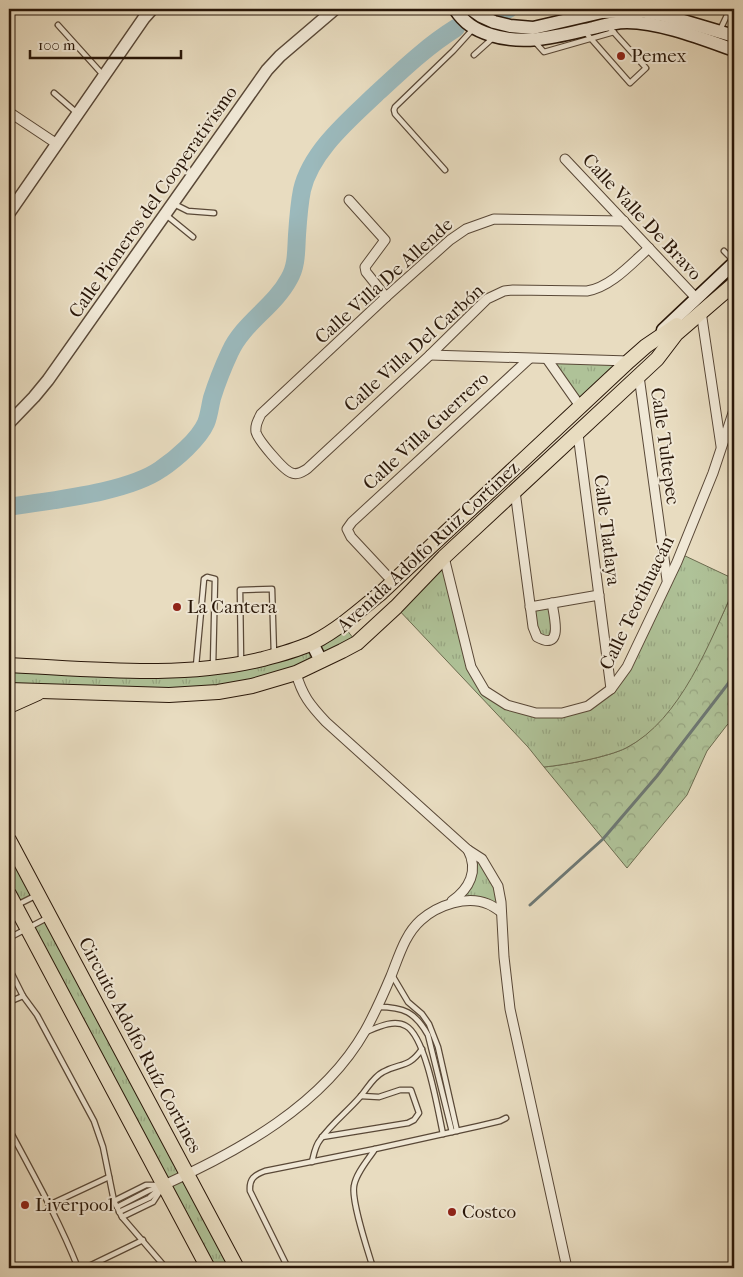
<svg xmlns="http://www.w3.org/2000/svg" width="743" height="1277" font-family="'IM FELL French Canon',serif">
<defs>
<pattern id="forest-crowns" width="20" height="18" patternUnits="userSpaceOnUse" patternTransform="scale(1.25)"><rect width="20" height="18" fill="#afc298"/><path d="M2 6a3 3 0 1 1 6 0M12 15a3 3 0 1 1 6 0" fill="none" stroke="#97a682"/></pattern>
<pattern id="park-tufts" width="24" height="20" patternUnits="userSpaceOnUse" patternTransform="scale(1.25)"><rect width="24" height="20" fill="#afc298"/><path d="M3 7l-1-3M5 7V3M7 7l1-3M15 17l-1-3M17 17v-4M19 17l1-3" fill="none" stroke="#97a682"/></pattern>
</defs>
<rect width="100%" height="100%" fill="#e8dcc0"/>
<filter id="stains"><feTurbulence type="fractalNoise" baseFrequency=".004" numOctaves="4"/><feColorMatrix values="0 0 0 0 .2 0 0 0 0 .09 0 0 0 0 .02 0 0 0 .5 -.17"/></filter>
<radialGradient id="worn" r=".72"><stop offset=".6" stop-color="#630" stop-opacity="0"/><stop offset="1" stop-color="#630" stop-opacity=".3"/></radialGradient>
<path fill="url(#forest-crowns)" stroke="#6c6c50" d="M734,589V719L727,725L707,751L687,795L627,868L544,767C565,765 608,757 626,748C675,723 712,638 734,589Z"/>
<g fill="url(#park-tufts)" stroke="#6c6c50">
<polygon points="547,359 629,361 580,406"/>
<path d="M681,554L734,579V589C710,641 681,720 626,748C608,757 565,765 544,767L528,747L396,607L444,557L465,647L485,691L536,713L588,706L611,689Z"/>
<polygon points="552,603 557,630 542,641 530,607"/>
<polygon points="343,625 357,643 252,686 43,692 9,706 9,665 114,670 252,661"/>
<polygon points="9,840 38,895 15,906 9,894"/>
<polygon points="472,857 482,859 498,886 501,912 466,901 461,895 465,891"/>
<polygon points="50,916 237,1268 208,1268 27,929"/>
</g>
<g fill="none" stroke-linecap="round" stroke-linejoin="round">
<polyline stroke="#6d7874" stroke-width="3" points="530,905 603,839 657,776 734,676"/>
<g stroke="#9bb9bc" stroke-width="18">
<polyline points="502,11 509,9"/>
<path d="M9,507C51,500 127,493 161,469C176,459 199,439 206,423C209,416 210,406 212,398C217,382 223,367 230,352C243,323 274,307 289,279C297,266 296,250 297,235C298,220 299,205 302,190C311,151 350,119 377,93C402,70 427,46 456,28"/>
</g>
<g stroke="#594837" stroke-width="7">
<g id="service">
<polyline points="58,25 104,76"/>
<polyline points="720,30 730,9"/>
<polyline points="586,33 630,83 646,68 608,26"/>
<polyline points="535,42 544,52 614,32"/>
<polyline points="474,55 494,37"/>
<polyline points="54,93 77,113"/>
<polyline points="445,170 395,114 394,110 395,107 453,51 473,29"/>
<polyline points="174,204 188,211 214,213"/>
<polyline points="166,215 193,237"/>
<polyline points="724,251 734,261"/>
<polyline points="241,662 240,590 272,589 274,655"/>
<polyline points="196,666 204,579 207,577 215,579 213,666"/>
<polyline points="9,909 37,895"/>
<polyline points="9,938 47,918"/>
<polyline points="9,968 23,996 37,1015 94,1121 103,1147 114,1201 122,1217 166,1268"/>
<polyline points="392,975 408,1002 422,1014 429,1024 438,1047 457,1131"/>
<polyline points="9,1002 23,996"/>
<path d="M378,1007C404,1007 415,1012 428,1035L452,1132"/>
<path d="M366,1032C378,1027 394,1019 406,1026C426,1037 438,1111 443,1134"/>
<path d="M9,1129C33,1174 59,1220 78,1268"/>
<polyline points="322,1137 408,1123 414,1120 419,1113 411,1090 400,1090 379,1097 361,1096"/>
<path d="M312,1162C314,1154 315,1146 320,1140C331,1124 347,1112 360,1097C367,1089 373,1077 383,1072C401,1062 408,1069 422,1049"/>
<polyline points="114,1201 146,1185 160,1185"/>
<polyline points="49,1205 109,1177"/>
<polyline points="117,1207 148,1191 160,1186"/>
<polyline points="119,1212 149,1198 159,1189"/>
<polyline points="122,1217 153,1202 162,1188"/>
<polyline points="85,1268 143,1240"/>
<path d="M288,1268L250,1191C249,1179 254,1175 265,1171L375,1149"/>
<path d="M373,1268C368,1251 351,1201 354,1186C356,1173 368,1160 375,1149L479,1126L500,1121L506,1118"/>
</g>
</g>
<g stroke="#594837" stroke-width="11">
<g id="minor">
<polyline points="9,112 57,144"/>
<polyline points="565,159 696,298"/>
<polyline points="349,200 385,240 365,267 366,272 386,297"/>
<path d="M624,221L494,219L466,229L450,240L386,297L261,414C258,420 255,425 256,432C258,440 284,471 292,473C298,475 302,472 307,469L430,355L487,299L504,291L513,290L587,291C611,287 631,264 649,248"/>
<polyline points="702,318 721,446"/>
<polyline points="430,355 629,361"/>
<polyline points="547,359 580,406"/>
<polyline points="639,376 667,580"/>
<polyline points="578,434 611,689"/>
<path d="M515,491L533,627L537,637C564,652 554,616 552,603"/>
<polyline points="444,557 471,667 485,691 507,705 536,713 562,713 588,706 611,689 627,667 677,562 713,473 734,410"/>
<polyline points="393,582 351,537 347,529 352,522 529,359"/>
<polyline points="530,607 599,595"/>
<path d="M296,673C302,695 310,705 326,722L468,850L482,859L498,886L501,902L504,957L510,1009L567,1268"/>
<path d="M452,901C469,889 479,871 468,850"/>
<path d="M164,1185C239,1151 323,1105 365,1031C375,1013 383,995 391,976C399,956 405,934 421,920C438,905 467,895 488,904C493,906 497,909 501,912"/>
</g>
</g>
<g stroke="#594837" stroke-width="14">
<g id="tertiary">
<polyline points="9,213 144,18 152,9"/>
<polyline points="9,423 34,397 48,380 267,70 280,56 335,9"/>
</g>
</g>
<g stroke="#291709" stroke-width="15">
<g id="secondary">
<path d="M455,9C464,23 475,30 491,35C526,46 558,36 593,28C604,25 615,22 627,22C660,22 703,39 734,50"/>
<polyline points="471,9 481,16 494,22 510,26 533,28 602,12 641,11 663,15 734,36"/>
<polyline points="663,330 734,263"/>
<polyline points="312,643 321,661"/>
</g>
</g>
<g stroke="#291709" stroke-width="16">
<g id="primary">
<path d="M9,665C93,669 181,679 263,659C281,654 298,650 314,642C339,629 360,610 382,592L629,361L646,346L677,325"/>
<polyline points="9,690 169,695 218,692 252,686 296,673 342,651 357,643 396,607 444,557 657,359 676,334 734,284"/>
<polyline points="9,706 38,693"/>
<polyline points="9,840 237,1268"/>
<polyline points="9,894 208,1268"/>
</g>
</g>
<use href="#service" stroke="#f0e8d6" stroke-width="4.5"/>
<use href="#minor" stroke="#f0e8d6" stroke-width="9"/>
<use href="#tertiary" stroke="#f0e8d6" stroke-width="11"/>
<use href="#secondary" stroke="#f0e8d6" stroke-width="12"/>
<use href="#primary" stroke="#e8dcc0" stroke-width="14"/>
</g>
<g fill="#8f2418" stroke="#f0e8d6" stroke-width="2">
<circle cx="621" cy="56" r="5"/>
<circle cx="177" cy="607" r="5"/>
<circle cx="25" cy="1205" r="5"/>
<circle cx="452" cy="1212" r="5"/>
</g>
<g text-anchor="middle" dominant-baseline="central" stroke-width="4" stroke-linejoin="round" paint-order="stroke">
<g font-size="19" fill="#291709" stroke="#f0e8d6" text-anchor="start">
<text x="631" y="56">Pemex</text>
<text x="187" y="607">La Cantera</text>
<text x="35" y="1205">Liverpool</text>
<text x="462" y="1212">Costco</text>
</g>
<g font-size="19" fill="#291709" stroke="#f0e8d6">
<text transform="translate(153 202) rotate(-55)">Calle Pioneros del Cooperativismo</text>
<text transform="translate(642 217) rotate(47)">Calle Valle De Bravo</text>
<text transform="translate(384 281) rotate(-42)">Calle Villa De Allende</text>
<text transform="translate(414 348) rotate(-42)">Calle Villa Del Carbón</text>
<text transform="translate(426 431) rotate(-43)">Calle Villa Guerrero</text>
<text transform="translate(665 446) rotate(82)">Calle Tultepec</text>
<text transform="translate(607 530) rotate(83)">Calle Tlatlaya</text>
<text transform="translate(428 547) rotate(-43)">Avenida Adolfo Ruiz Cortinez</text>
<text transform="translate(637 603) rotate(-64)">Calle Teotihuacán</text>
<text transform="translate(140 1045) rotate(62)">Circuito Adolfo Ruíz Cortines</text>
</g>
</g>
<rect width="743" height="1277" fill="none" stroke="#e8dcc0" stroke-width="30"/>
<rect x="10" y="10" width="723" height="1257" fill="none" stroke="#291709" stroke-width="2.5"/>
<rect x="15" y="15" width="713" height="1247" fill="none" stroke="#291709"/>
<path d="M30 50v8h151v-8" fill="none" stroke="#291709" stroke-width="2.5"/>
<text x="38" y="50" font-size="15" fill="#291709" stroke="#f0e8d6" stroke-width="4" paint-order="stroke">100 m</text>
<rect width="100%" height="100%" filter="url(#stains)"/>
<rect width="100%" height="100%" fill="url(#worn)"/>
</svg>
